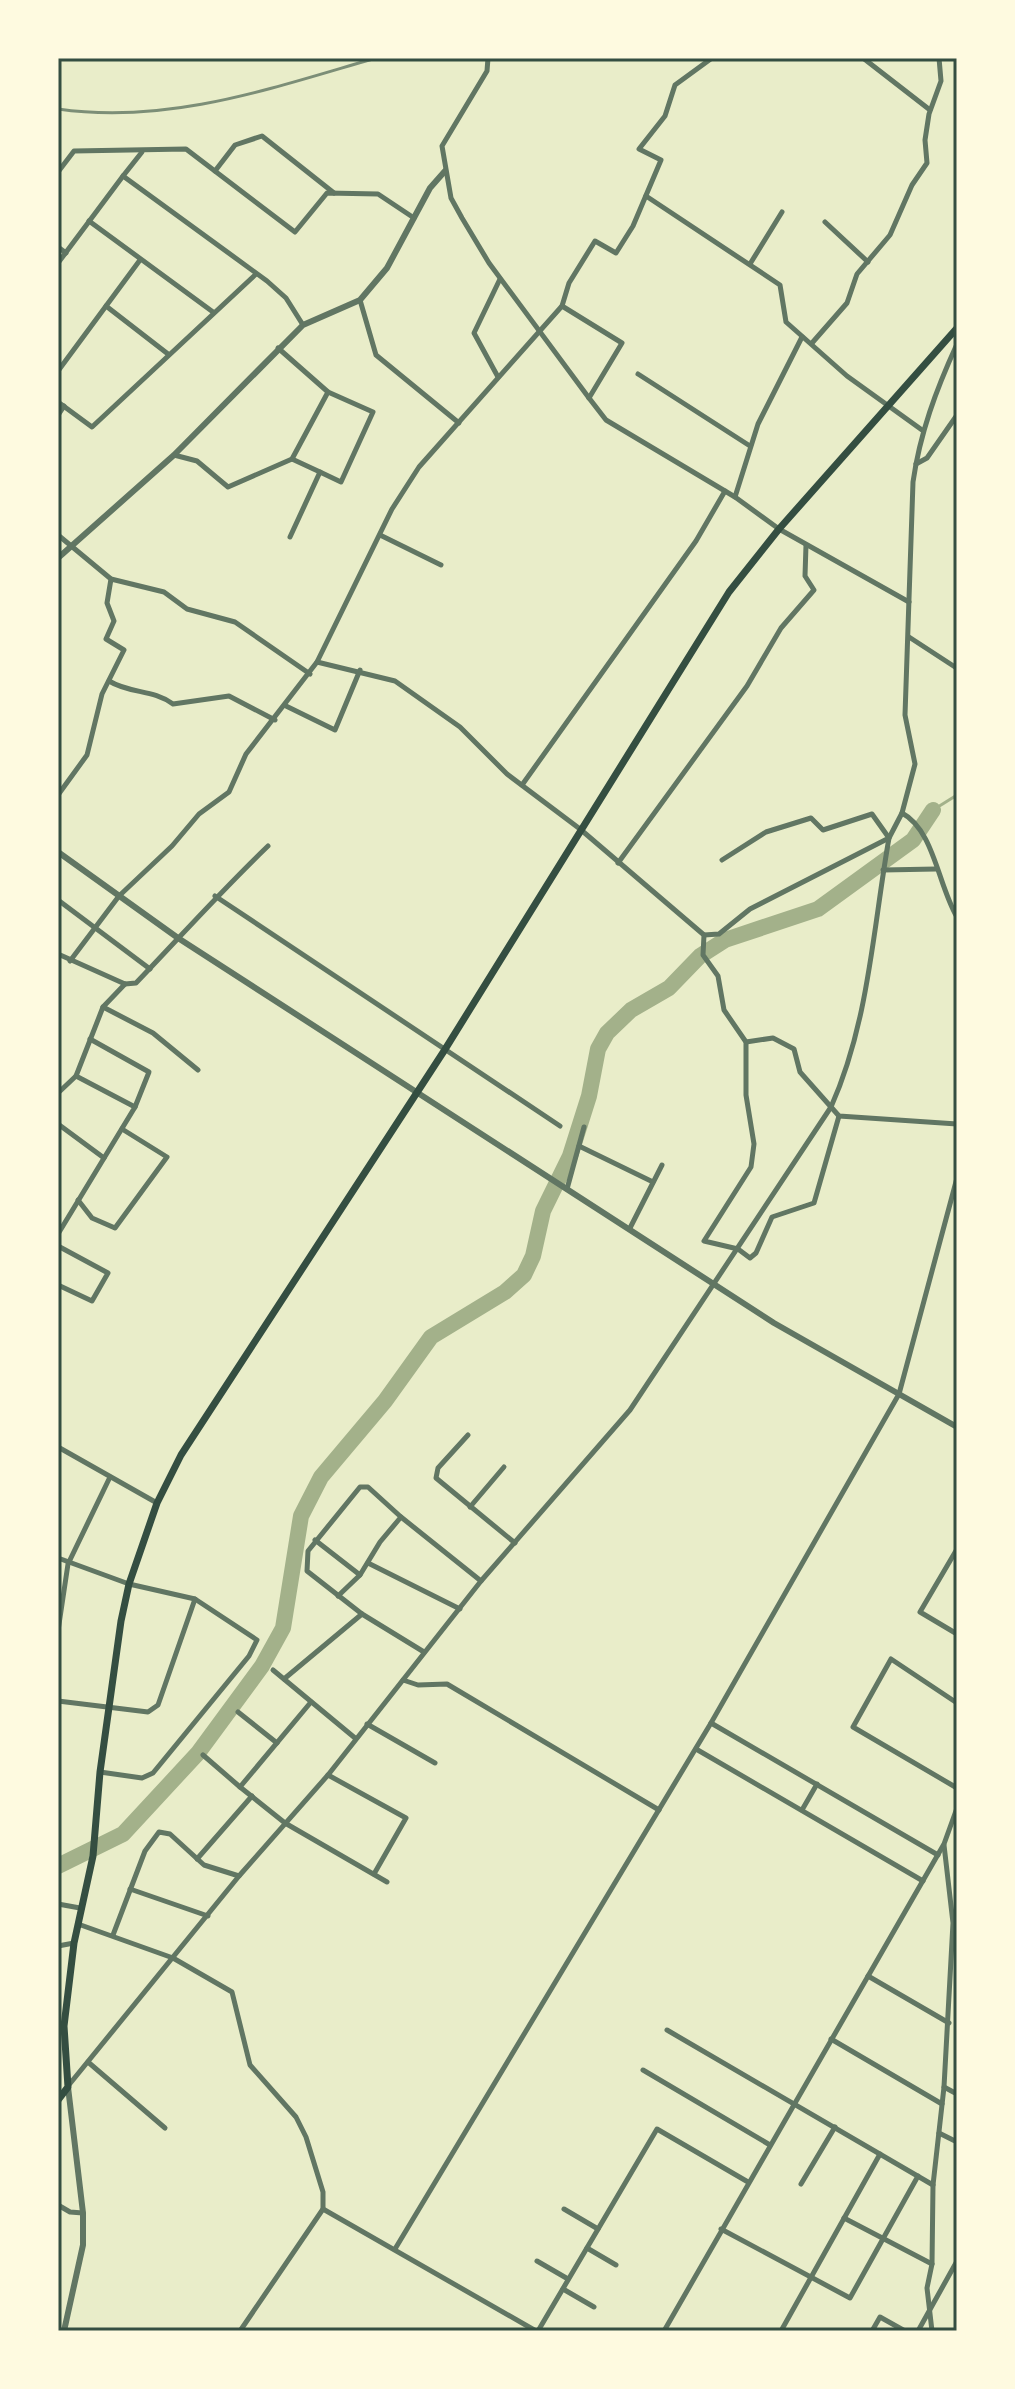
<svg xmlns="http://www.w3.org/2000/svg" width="1015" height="2389" font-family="'Nunito Sans',sans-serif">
<rect width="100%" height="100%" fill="#e9edc9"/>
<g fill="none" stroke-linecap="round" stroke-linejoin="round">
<polyline stroke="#a3b18a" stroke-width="3" points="933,810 957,795"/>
<polyline stroke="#a3b18a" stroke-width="16" points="58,1866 123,1834 198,1753 262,1666 283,1628 301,1516 321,1477 385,1401 431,1337 505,1292 524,1275 533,1256 543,1211 570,1156 589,1096 598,1049 607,1033 631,1010 669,988 700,956 725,940 818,909 913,840 933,810"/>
<g stroke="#617663" stroke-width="5">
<polyline points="488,58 487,71 442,146 451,198 462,218 489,263 589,398 606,420 735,497 779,529 909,602"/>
<polyline points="863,58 930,110"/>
<polyline points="215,171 235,145 262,136 334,193"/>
<polyline points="58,172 74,151 186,149 295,232 327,193 378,194 414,218"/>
<polyline points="123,176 142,152"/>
<polyline points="646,196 780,285 786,322 847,376 922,430"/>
<polyline points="89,221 213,312"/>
<polyline points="825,222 868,262"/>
<polyline points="58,247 66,253"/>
<polyline points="58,263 123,176 267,281 286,298 303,325"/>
<polyline points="750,264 782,212"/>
<polyline points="360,300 376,355 459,423"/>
<polyline points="106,306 168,354"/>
<polyline points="562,306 622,343 589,398"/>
<polyline points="812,343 847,303 857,274 890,235 912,185 927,163 925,140 929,114 941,81 939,58"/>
<polyline points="278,348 328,392"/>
<polyline points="58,371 140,260"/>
<polyline points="638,374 750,446"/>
<polyline points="498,377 474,333 500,279"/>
<polyline points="58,402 92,427 255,275"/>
<polyline points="58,415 64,406"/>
<polyline points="174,455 197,461 228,487 292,459 328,392 373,412 341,482 320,472 290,537"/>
<polyline points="292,459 320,472"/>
<polyline points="916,464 927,458 957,415"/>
<polyline points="735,497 758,424 802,337"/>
<polyline points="58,535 111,579 164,592 187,609 235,622 310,674"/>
<polyline points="380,535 441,565"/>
<polyline points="909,637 955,667 957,664"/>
<polyline points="317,662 395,681 460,727 507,774 580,829 704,935 703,955 718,976 724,1010 746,1042 746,1095 754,1144 751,1167 704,1241 738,1249 750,1258 756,1253 772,1217 814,1203 839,1116"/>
<path d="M109,681C130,694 153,689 173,704L229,696L275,720"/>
<polyline points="286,706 335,730 360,670"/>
<polyline points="522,785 696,541 725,491"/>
<polyline points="58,795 87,755 102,694 124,650 106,639 114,621 107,603 111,579"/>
<path d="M902,813C934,830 938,885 957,917"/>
<polyline points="618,863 747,686 781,628 814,590 805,576 806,545"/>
<polyline points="883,870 936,869"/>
<polyline points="215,896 560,1126"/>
<polyline points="58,900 150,969"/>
<polyline points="704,935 719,934 750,909 889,838 872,814 823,830 811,818 766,832 722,860"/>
<path d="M58,954L125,984L136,983C180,937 222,890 268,846"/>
<polyline points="70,961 119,896 172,846 199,814 229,792 246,754 317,662 392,509 419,467 562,306 569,283 595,241 616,253 633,226 661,160 639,149 665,116 675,85 712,58"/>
<polyline points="103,1007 153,1033 198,1070"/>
<polyline points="90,1039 149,1072 135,1107"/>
<polyline points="746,1042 773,1038 794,1049 800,1072 839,1116 957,1124"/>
<polyline points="58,1093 76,1076 103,1007 125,984"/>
<polyline points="58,1124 104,1158"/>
<polyline points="579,1146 653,1182"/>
<polyline points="567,1189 584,1127"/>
<polyline points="78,1200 92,1218 115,1228 167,1157 122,1129"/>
<polyline points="630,1228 662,1165"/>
<polyline points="58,1234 135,1107 76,1076"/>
<polyline points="58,1246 108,1273 92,1301 58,1285"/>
<polyline points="468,1435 438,1468 436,1478 515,1543"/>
<polyline points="58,1447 157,1503"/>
<polyline points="470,1507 504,1467"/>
<polyline points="401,1517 481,1581"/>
<polyline points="315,1540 360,1575 380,1542 401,1517 368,1487 360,1487 308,1551 307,1571 362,1614 424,1652"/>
<polyline points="957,1549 920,1612 957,1634"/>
<polyline points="58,1558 129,1584 195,1599 257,1640 249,1656 153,1773 142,1778 100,1772"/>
<polyline points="368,1563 460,1609"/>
<polyline points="338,1596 360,1575"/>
<polyline points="58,1631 68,1564 110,1477"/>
<polyline points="273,1670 355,1738"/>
<polyline points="284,1679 362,1614"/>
<polyline points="403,1680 418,1685 447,1684 659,1810"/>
<polyline points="58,1701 148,1712 158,1705 195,1599"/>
<polyline points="957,1703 891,1659 853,1727 957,1788"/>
<polyline points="238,1712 277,1743"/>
<polyline points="711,1723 938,1855"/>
<polyline points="367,1724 435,1763"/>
<polyline points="696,1749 923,1881"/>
<polyline points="203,1755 240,1787 311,1702"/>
<polyline points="328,1775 406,1818 374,1874"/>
<polyline points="240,1787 285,1823 387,1882"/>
<polyline points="802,1810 817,1784"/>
<polyline points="197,1859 252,1796"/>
<polyline points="130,1889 208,1916"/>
<polyline points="58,1904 80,1908"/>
<polyline points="78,1924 173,1958 232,1992 250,2065 296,2117 306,2137 323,2192 323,2209 240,2331"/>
<polyline points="113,1935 145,1851 159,1832 170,1834 204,1865 239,1876"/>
<polyline points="58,1946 74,1943"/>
<polyline points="868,1976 949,2023"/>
<polyline points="667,2030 933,2185"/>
<polyline points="831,2039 942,2104"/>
<polyline points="88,2062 165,2128"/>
<polyline points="643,2070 770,2145"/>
<path d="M68,2086L239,1876L328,1775L481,1581L630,1410L831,1107C869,1022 873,928 889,838L902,813L915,764L905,715L913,482C920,433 936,390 957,344"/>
<polyline points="944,2087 957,2094"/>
<polyline points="939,2133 957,2142"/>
<polyline points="801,2184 835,2127"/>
<polyline points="58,2205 70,2212 83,2213"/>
<polyline points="323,2209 536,2331"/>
<polyline points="564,2209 598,2229"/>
<polyline points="844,2218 932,2264"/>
<polyline points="721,2229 850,2298 918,2176"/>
<polyline points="587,2248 616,2265"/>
<polyline points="395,2249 711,1723 899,1394 957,1178"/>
<polyline points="537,2261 568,2279"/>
<polyline points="563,2289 594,2307"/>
<polyline points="538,2331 657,2129 748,2182"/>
<polyline points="664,2331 944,1844 957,1808"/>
<polyline points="781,2331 880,2154"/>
<polyline points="872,2331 880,2317 905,2331"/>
<polyline points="918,2331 957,2261"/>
<polyline points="932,2331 927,2288 932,2264 933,2185 944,2087 953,1923 944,1845"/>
</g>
<g stroke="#617663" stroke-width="6">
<polyline points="58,558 174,455 303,325 360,300 387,268 430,188 445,171"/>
<polyline points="58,852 178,938 774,1323 957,1427"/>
<polyline points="64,2331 83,2245 83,2213 68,2087"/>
</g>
<polyline stroke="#344e41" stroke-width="7" points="58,2100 68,2087 64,2026 74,1943 93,1856 100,1772 121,1621 129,1584 157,1503 181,1455 444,1051 729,592 779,529 957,328"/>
<path stroke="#7c8e77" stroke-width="3" d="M58,109C168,125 272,88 376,58"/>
</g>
<rect width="1015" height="2389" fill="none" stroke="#fefae0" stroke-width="120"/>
<rect x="60" y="60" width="895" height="2269" fill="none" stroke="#344e41" stroke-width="3"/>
</svg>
